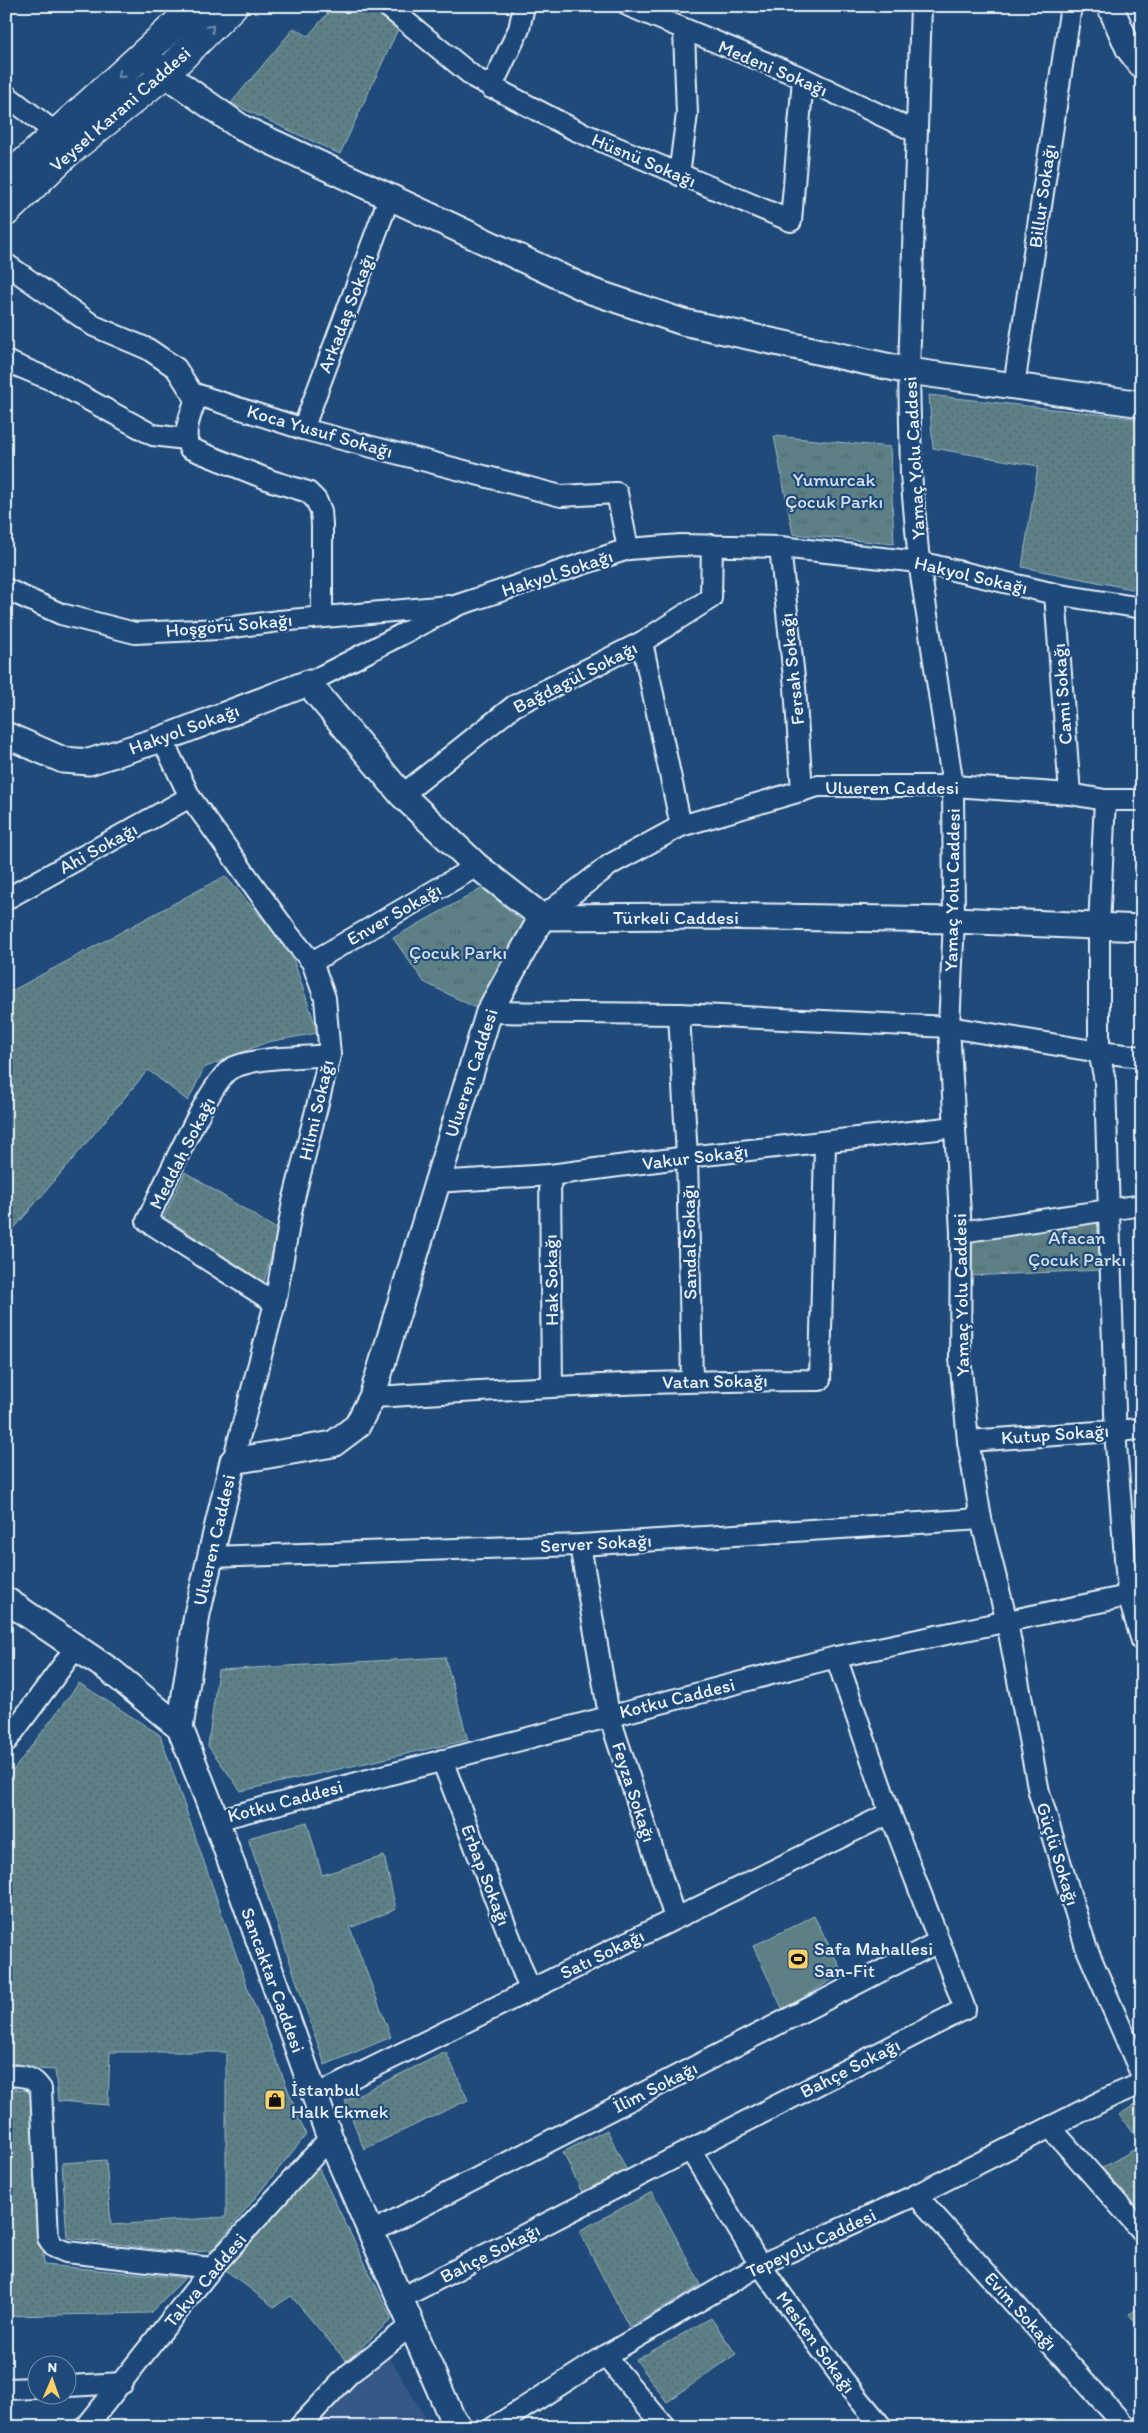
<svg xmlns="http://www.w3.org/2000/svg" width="1148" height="2433" font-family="Itim,sans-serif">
<defs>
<pattern id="grass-dots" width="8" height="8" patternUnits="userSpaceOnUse" patternTransform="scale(1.25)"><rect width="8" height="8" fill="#5c8086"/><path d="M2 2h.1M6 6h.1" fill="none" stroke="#52676b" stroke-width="1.8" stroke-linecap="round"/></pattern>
<pattern id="park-tufts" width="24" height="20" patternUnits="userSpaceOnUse" patternTransform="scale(1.25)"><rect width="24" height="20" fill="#5c8086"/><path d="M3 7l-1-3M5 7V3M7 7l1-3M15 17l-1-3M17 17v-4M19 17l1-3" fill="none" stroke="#52676b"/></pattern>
</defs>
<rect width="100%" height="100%" fill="#1f4a7a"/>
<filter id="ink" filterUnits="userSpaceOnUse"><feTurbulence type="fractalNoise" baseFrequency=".02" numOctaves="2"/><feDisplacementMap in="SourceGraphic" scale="10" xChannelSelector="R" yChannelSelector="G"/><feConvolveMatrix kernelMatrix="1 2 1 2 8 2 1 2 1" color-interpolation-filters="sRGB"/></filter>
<g filter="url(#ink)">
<polygon fill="#345887" points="390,2358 431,2427 312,2427 356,2380"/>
<g fill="url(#grass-dots)" stroke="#a2b8bf">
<polygon points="334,6 367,6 398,29 340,154 231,103 294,28 308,36"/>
<polygon points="929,395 1142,419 1142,591 1022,567 1038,466 933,448"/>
<polygon points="225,876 290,950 318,1033 267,1042 204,1068 188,1101 148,1070 6,1238 6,994"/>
<polygon points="185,1172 278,1230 264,1282 164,1217"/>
<polygon points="445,1657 468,1740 241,1791 208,1746 218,1670"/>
<polygon points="79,1683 160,1735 248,1989 306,2135 212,2251 181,2252 67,2238 62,2163 106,2160 111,2225 226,2217 226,2052 110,2052 108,2105 58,2101 55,2070 6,2067 6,1780"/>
<polygon points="307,1822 322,1875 384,1856 396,1909 350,1928 391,2037 325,2065 248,1838"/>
<polygon points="446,2052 468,2100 364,2149 345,2101"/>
<polygon points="6,2089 32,2091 44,2265 185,2278 150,2313 6,2316"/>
<polygon points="1142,2100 1142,2144 1119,2115"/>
<polygon points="607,2130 627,2171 585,2199 563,2152"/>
<polygon points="1142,2145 1142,2215 1102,2168"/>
<polygon points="318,2167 392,2319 346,2361 291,2296 274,2307 224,2269"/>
<polygon points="652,2192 701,2285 629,2327 579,2231"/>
<polygon points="1142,2306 1142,2332 1129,2314"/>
<polygon points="711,2318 736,2354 667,2402 636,2360"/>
</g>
<g fill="url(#park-tufts)" stroke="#a2b8bf">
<polygon points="774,436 890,447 894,544 793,534"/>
<polygon points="483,888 525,924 476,1008 424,982 393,938"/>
<polygon points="1101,1221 1101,1270 968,1276 969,1238"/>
</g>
<polygon fill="#5c8086" stroke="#a2b8bf" points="814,1916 843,1973 783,2010 753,1946"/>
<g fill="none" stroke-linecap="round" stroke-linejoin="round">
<g stroke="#e8f1f8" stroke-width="24">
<g id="minor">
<polyline points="387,6 475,78 575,130 791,221 803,78"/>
<polyline points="629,6 803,78 916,132"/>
<polyline points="921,6 909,371 911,474 919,562 953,786 954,920 949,1027 961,1232 960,1358 968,1441 981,1519 1007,1622 1039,1792 1086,1947 1142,2076"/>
<polyline points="491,88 519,29 524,6"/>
<polyline points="6,95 56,133"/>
<polyline points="679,175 687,114 684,31"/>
<polyline points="6,264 94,326 148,349 176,368 192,393 303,429 561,496 617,493 628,549"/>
<polyline points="6,361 54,381 153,435 185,439"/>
<polyline points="1014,386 1071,6"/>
<path d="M197,395C192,413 182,430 189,448L272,481L308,492L316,500L321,511L322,525V617"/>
<polyline points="303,429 389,198"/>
<polyline points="780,547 795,687 802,791"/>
<polyline points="6,589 61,614 135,633 219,629 279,621 449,606"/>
<polyline points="1055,594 1070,794"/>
<polyline points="642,642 681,826"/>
<polyline points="308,683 458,605 628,549 681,545 780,547 919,562 1055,594 1142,608"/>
<polyline points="162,739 190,797 290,936 312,962 325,998 330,1055 293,1202 275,1303 233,1461"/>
<polyline points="402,795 514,706 642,642 711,598 712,545"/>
<polyline points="6,899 190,797"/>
<polyline points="542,917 611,864 681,826 818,786 953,786 1070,794 1105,800 1142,800"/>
<polyline points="312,962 477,866"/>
<polyline points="489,1012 679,1014 949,1027 1099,1052 1099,927 1105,800"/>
<polyline points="679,1014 687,1157 692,1380"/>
<polyline points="1142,1057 1099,1052 1105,1081 1116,1444 1128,1596 1142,1641"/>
<polyline points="550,1175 552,1386"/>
<polyline points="435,1182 550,1175 687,1157 955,1127"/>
<polyline points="961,1232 1142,1205"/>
<path d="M275,1303L147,1221C160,1194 211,1078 232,1068C259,1056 301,1058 330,1055"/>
<path d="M372,1397C522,1388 670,1380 820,1380L825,1142"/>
<polyline points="968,1441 1142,1429"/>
<polyline points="580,1545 609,1715 675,1918"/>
<polyline points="210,1557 580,1545 981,1519"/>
<polyline points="6,1742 77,1646"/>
<polyline points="442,1760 530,1990"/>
<polyline points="216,1820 836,1657 1142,1593"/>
<path d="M6,2075C21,2076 32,2075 41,2089L48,2238L54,2247L66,2252L212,2268"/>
<polyline points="315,2096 890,1813"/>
<polyline points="1050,2127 1142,2231"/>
<polyline points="691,2151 760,2265 844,2381 882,2427"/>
<polyline points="916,2195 1126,2427"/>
<polyline points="372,2232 938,1942"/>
<polyline points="401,2298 965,2009 890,1813 836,1657"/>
<polyline points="605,2356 665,2427"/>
<polyline points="68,2386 123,2383"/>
<polyline points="6,2389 38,2388"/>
<polyline points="86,2427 212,2268 330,2138"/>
<polyline points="299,2427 349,2374 413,2324"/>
<polyline points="494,2427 605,2356 760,2265 916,2195 1112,2096 1142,2083"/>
</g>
</g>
<g stroke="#e8f1f8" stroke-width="29">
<g id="tertiary">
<polyline points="1110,6 1129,49 1142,66"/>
<polyline points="144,54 165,74 242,128 591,291 683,322 909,371 1142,404"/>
<polyline points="6,735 63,760 89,762 162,739 308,683 402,795 477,866 542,917 710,916 954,920 1142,928"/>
<polyline points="6,1600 111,1671 180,1728 216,1820 330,2138 452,2418 459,2427"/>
<polyline points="180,1728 197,1614 233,1461 333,1444 357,1426 372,1397 489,1012 542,917"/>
</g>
</g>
<g stroke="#e8f1f8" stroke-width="31">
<g id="secondary">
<polyline points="6,179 196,6"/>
<polyline points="6,212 66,154 165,74 233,6"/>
</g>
</g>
<use href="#minor" stroke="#1f4a7a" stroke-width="20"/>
<use href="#tertiary" stroke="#1f4a7a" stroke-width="25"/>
<use href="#secondary" stroke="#1f4a7a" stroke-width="28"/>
</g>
<defs><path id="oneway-chevron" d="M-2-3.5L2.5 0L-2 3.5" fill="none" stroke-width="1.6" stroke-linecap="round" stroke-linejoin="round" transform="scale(1.25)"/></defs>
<g stroke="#6f8dac">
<use href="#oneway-chevron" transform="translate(211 28) rotate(-45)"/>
<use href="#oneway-chevron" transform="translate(121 75) rotate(138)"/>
</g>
</g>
<defs>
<g id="stadium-square" transform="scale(1.125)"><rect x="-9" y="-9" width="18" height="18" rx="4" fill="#ffd166" stroke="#1f4a7a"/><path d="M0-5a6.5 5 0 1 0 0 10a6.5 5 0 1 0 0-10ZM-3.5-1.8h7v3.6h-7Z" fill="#111"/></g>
<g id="shop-square" transform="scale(1.125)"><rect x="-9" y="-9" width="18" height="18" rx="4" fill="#ffd166" stroke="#1f4a7a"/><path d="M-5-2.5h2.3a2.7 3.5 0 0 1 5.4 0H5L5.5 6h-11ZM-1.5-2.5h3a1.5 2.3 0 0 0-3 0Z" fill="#111"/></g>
</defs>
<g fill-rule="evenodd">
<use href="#stadium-square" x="798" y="1959"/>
<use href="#shop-square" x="275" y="2100"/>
</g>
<g text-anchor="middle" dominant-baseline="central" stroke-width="4.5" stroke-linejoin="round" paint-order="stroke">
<g font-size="19" fill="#e8f1f8" stroke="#1f4a7a">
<text transform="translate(773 68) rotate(23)">Medeni Sokağı</text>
<text transform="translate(120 109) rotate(-41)">Veysel Karani Caddesi</text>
<text transform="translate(644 160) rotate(23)">Hüsnü Sokağı</text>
<text transform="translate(1042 196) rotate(-82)">Billur Sokağı</text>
<text transform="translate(346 313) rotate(-69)">Arkadaş Sokağı</text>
<text transform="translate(320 431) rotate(16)">Koca Yusuf Sokağı</text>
<text transform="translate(914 458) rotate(-93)">Yamaç Yolu Caddesi</text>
<text transform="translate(557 573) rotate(-18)">Hakyol Sokağı</text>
<text transform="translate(971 575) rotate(13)">Hakyol Sokağı</text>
<text transform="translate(229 625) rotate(-5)">Hoşgörü Sokağı</text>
<text transform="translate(792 669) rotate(-96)">Fersah Sokağı</text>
<text transform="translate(575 677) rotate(-27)">Bağdagül Sokağı</text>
<text transform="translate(1062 694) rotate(-94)">Cami Sokağı</text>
<text transform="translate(184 729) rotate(-20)">Hakyol Sokağı</text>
<text x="892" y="787">Ulueren Caddesi</text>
<text transform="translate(98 848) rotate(-29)">Ahi Sokağı</text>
<text transform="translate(952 890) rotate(-89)">Yamaç Yolu Caddesi</text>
<text transform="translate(394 914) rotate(-30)">Enver Sokağı</text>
<text x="676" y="917">Türkeli Caddesi</text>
<text transform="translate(471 1073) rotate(-72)">Ulueren Caddesi</text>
<text transform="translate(316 1110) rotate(-77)">Hilmi Sokağı</text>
<text transform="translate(182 1153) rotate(-63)">Meddah Sokağı</text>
<text transform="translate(695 1157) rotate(-7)">Vakur Sokağı</text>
<text transform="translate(689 1242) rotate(-91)">Sandal Sokağı</text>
<text transform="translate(551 1280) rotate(-91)">Hak Sokağı</text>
<text transform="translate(961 1295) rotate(-91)">Yamaç Yolu Caddesi</text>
<text transform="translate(715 1381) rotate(-1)">Vatan Sokağı</text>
<text transform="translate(1055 1434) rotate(-4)">Kutup Sokağı</text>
<text transform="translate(214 1540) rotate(-77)">Ulueren Caddesi</text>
<text transform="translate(596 1543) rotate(-3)">Server Sokağı</text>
<text transform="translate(677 1698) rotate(-14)">Kotku Caddesi</text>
<text transform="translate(634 1792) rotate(72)">Feyza Sokağı</text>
<text transform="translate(285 1801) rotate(-15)">Kotku Caddesi</text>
<text transform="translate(1058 1854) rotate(73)">Güçlü Sokağı</text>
<text transform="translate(486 1875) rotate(69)">Erbap Sokağı</text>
<text transform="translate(602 1954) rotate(-26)">Satı Sokağı</text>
<text transform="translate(273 1980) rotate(70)">Sancaktar Caddesi</text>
<text transform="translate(850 2068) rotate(-27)">Bahçe Sokağı</text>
<text transform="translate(655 2087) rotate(-27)">İlim Sokağı</text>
<text transform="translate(811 2243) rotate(-25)">Tepeyolu Caddesi</text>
<text transform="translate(490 2253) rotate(-27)">Bahçe Sokağı</text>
<text transform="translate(205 2280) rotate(-50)">Takva Caddesi</text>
<text transform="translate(1021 2311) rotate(48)">Evim Sokağı</text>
<text transform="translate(816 2342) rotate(54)">Mesken Sokağı</text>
</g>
<g font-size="19" fill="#d3e0e7" stroke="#1f4a7a">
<text x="834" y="479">Yumurcak<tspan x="834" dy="22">Çocuk Parkı</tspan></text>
<text x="458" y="952">Çocuk Parkı</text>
<text x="1077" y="1237">Afacan<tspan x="1077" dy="22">Çocuk Parkı</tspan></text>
</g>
<g font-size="19" fill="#e8f1f8" stroke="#1f4a7a" text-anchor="start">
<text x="814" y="1948">Safa Mahallesi<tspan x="814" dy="22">San-Fit</tspan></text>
<text x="291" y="2089">İstanbul<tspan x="291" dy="22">Halk Ekmek</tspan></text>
</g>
</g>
<rect width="1148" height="2433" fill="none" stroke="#1f4a7a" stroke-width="25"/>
<rect x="12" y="12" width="1123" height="2408" fill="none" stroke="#e8f1f8" stroke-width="2" filter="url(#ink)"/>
<g transform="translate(52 2380) rotate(2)"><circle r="24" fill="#1f4a7a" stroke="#6f8dac"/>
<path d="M0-4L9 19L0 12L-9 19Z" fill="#ffd166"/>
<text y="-8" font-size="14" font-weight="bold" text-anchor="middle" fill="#e8f1f8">N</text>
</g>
</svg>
